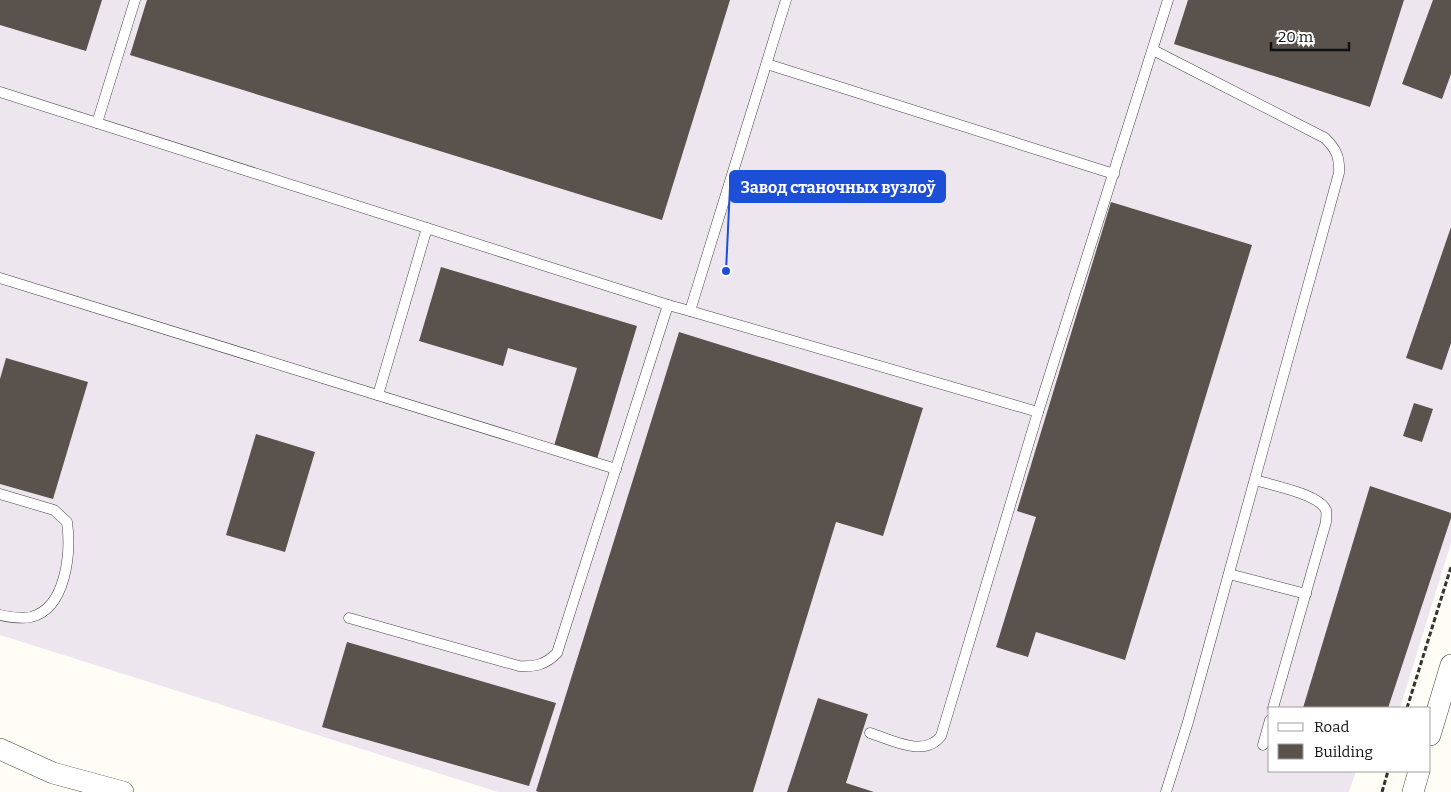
<svg xmlns="http://www.w3.org/2000/svg" width="1451" height="792" font-family="Bitter,serif">
<rect width="100%" height="100%" fill="#fffdf5"/>
<polygon fill="#eee6ef" points="0,0 1451,0 1451,543 1400,708 1270,708 1270,771 1356,771 1349,792 498,792 0,635"/>
<g fill="#5a524d">
<polygon points="0,0 102,0 86,51 0,25"/>
<polygon points="147,0 730,0 662,220 130,55"/>
<polygon points="1188,0 1404,0 1370,107 1174,44"/>
<polygon points="1433,0 1451,0 1451,74 1442,99 1402,84"/>
<polygon points="1111,202 1252,245 1125,660 1036,632 1028,657 996,647 1036,517 1017,511"/>
<polygon points="1451,227 1451,343 1442,370 1406,358"/>
<polygon points="441,267 637,326 597,459 554,446 577,368 508,348 503,366 419,341"/>
<polygon points="679,332 923,408 883,536 836,522 753,792 539,792 536,791"/>
<polygon points="6,358 88,382 53,499 0,484 0,379"/>
<polygon points="1414,403 1433,409 1422,442 1403,436"/>
<polygon points="256,434 315,452 285,552 226,535"/>
<polygon points="1370,486 1451,513 1451,518 1388,708 1303,708"/>
<polygon points="347,642 556,703 529,786 322,727"/>
<polygon points="818,698 868,714 846,783 874,792 787,792"/>
</g>
<g fill="none" stroke-linecap="round" stroke-linejoin="round">
<g stroke="#444" stroke-width="11">
<g id="lane">
<path d="M786,0L690,311L1038,412L941,736C924,758 892,740 870,733"/>
<path d="M1153,50L1325,138C1336,149 1340,157 1339,173L1188,722L1166,792"/>
<polyline points="767,64 1114,174"/>
<polyline points="0,92 668,305"/>
<polyline points="97,123 135,0"/>
<polyline points="0,278 616,469"/>
<polyline points="378,395 427,228"/>
<polyline points="1038,412 1168,0"/>
<path d="M1255,480C1271,485 1319,494 1326,510C1327,513 1326,518 1326,522L1273,708"/>
<path d="M0,494L54,510L67,522C71,551 67,608 31,617C22,619 9,617 0,615"/>
<polyline points="1229,574 1306,594"/>
<path d="M349,618L519,666C535,667 545,665 557,653L668,305L690,311"/>
<polyline points="1263,745 1270,720"/>
</g>
</g>
<g stroke="#444" stroke-width="22">
<g id="street">
<polyline points="1430,735 1451,665"/>
<polyline points="0,749 53,773 123,792"/>
<polyline points="1413,792 1419,771"/>
</g>
</g>
<g stroke="#333" stroke-width="3" stroke-dasharray="5 2.5" stroke-linecap="butt">
<polyline points="1407,708 1451,567"/>
<polyline points="1382,792 1388,771"/>
</g>
<use href="#lane" stroke="#fff" stroke-width="10"/>
<use href="#street" stroke="#fff" stroke-width="21"/>
</g>
<path fill="none" stroke="#1d4ed8" stroke-width="2" d="M726 271L730 187"/>
<circle fill="#1d4ed8" stroke="#fff" stroke-width="2" cx="726" cy="271" r="5"/>
<rect fill="#1d4ed8" stroke="#1d4ed8" stroke-width="2" x="730" y="171" width="215" height="31" rx="5"/>
<g font-size="16" text-anchor="middle" font-weight="bold" fill="#fff">
<text x="838" y="193">Завод станочных вузлоў</text>
</g>
<rect x="1268" y="707" width="162" height="65" fill="#ffffff" stroke="#a0a0a0"/>
<rect x="1278" y="723" width="25" height="8" fill="#ffffff" stroke="#a0a0a0"/>
<text x="1314" y="732" font-size="15" fill="#111111">Road</text>
<rect x="1278" y="744" width="25" height="15" fill="#5a524d" stroke="#a0a0a0"/>
<text x="1314" y="757" font-size="15" fill="#111111">Building</text>
<path d="M1271 42v8h78v-8" fill="none" stroke="#111111" stroke-width="2.5"/>
<text x="1278" y="42" font-size="15" fill="#111111" stroke="#ffffff" stroke-width="4" paint-order="stroke">20 m</text>
</svg>
